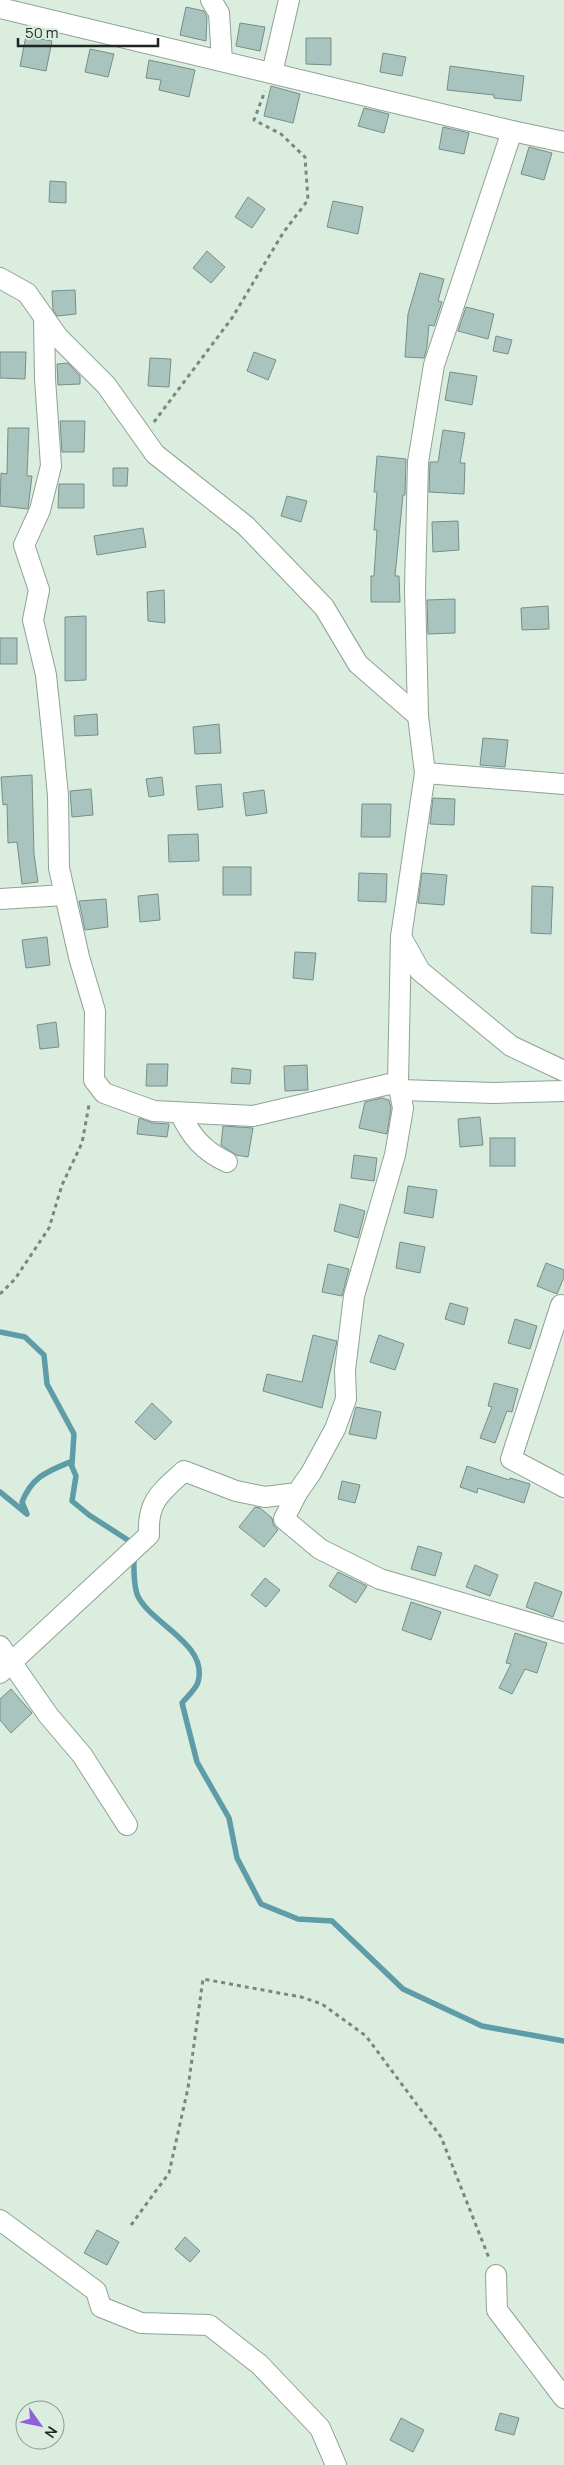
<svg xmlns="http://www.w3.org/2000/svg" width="564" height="2465" font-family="Manrope,sans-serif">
<rect width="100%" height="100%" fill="#daeddf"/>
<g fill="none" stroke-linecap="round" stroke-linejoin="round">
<g stroke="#5e9ca8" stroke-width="5.5">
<polyline points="0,1332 25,1337 44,1355 47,1384 74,1434 72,1464"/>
<path d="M0,1492L27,1514L22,1502C32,1477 46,1472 70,1462L76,1476L72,1501L89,1515L134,1544"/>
<path d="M134,1556C134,1568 133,1582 137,1594C148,1623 209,1643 198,1682C196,1689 187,1697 182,1703L197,1762L229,1818L237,1858L261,1904L298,1919L332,1921L403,1989L482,2026L564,2041"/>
</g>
</g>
<g fill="#a9c3be" stroke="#778f8a">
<polygon points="186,7 204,11 207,17 206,41 180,35"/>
<polygon points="240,23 265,27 260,51 236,46"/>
<polygon points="26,36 52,41 46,71 20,66"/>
<polygon points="306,38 331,38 331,65 306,64"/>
<polygon points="90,49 114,54 108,77 85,72"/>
<polygon points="383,53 406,57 402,76 380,72"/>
<polygon points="149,60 195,70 189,97 159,90 161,80 146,78"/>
<polygon points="450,66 524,76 521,101 494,98 494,95 447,90"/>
<polygon points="271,86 300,94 293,123 264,116"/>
<polygon points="364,108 389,114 384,133 358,126"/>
<polygon points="443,127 469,133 464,154 439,149"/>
<polygon points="529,147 552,153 544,180 521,174"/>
<polygon points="50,181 66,182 66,203 49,202"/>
<polygon points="248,197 265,209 252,228 235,217"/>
<polygon points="333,201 363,207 358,234 327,227"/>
<polygon points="207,251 225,267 211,283 193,268"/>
<polygon points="420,273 444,279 438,301 442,302 434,326 429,325 427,347 424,358 405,357 408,314"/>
<polygon points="75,290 76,314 57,316 53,310 52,291"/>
<polygon points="466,307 494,314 488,339 458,331"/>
<polygon points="496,336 512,340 508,354 493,351"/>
<polygon points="0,352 26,352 25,379 0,378"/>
<polygon points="254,352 276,360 268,380 247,371"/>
<polygon points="150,358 171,359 169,387 148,386"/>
<polygon points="68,363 80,376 80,384 58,385 57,364"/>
<polygon points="450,372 477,376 472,405 445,400"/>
<polygon points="60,421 85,421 84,452 62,452"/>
<polygon points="8,428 29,428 27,476 32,476 28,509 0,506 1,473 7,474"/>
<polygon points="443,430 465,433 460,463 465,463 464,494 429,492 430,462 438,462"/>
<polygon points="377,456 406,459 405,495 403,495 395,576 399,576 400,602 371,602 371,576 374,576 377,530 374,530 377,492 374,492"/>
<polygon points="113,468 128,468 127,486 113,486"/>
<polygon points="59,484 84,484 84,508 58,508"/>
<polygon points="287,496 307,501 301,522 281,516"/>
<polygon points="458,521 459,550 433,552 432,522"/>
<polygon points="143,528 146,547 97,555 94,536"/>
<polygon points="164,590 165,623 148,621 147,592"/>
<polygon points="455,599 455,633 428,634 427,600"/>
<polygon points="548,606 549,629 522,630 521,608"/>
<polygon points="86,616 86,680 65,681 65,617"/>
<rect x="0" y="638" width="17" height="26"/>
<polygon points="97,714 98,735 75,736 74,716"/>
<polygon points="219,724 221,753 195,754 193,727"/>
<polygon points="483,738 508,740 505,767 480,765"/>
<polygon points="32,775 34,854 38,882 22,884 17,842 8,843 7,804 3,805 1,777"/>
<polygon points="162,777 164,795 149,797 146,779"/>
<polygon points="221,784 223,807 198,810 196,786"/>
<polygon points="91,789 93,815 72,817 70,791"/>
<polygon points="264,790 267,813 246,816 243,793"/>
<polygon points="433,798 455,799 454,825 430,824"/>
<polygon points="362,804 391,804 390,837 361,837"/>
<polygon points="198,834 199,861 169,862 168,835"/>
<rect x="223" y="867" width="28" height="28"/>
<polygon points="359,873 387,874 386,902 358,901"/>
<polygon points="422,873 447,875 444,905 418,903"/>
<polygon points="532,886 553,887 551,934 531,933"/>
<polygon points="158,894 160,920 140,922 138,896"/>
<polygon points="106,899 108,927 85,930 79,901"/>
<polygon points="47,937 50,965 26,968 22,940"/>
<polygon points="295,952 316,953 313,980 293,978"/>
<polygon points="56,1022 59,1047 40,1049 37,1025"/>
<polygon points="147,1064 168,1064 167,1086 146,1086"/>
<polygon points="307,1065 308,1090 285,1091 284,1066"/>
<polygon points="232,1068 251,1070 250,1084 231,1083"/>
<polygon points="382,1098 389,1100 391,1108 387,1134 359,1128 365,1102"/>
<polygon points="480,1117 483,1145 460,1147 458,1119"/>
<polygon points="139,1118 153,1123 169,1124 167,1137 137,1134"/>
<polygon points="223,1126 253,1128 248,1157 236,1155 221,1145"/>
<rect x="490" y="1138" width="25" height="28"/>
<polygon points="354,1155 377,1158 374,1181 351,1178"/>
<polygon points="408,1186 437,1190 433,1218 404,1213"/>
<polygon points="340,1204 365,1211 358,1238 334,1231"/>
<polygon points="400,1242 425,1247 420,1273 396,1268"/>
<polygon points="546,1263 564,1270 564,1277 557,1294 537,1286"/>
<polygon points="328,1264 349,1269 342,1296 322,1292"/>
<polygon points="450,1303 468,1308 464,1325 445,1319"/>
<polygon points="515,1319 537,1326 530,1349 508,1343"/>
<polygon points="313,1335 337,1341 322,1408 263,1391 267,1374 302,1382"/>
<polygon points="379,1335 404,1344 395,1370 370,1362"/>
<polygon points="494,1383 518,1389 512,1412 507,1411 495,1443 480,1438 492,1407 488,1406"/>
<polygon points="152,1403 172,1422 155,1440 135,1422"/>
<polygon points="356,1407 381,1412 376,1439 349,1434"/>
<polygon points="467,1466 509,1480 510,1478 530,1484 524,1503 478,1488 477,1493 460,1487"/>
<polygon points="342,1481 360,1485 355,1503 338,1499"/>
<polygon points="255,1507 260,1508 272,1518 273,1524 278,1530 264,1547 239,1527"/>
<polygon points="418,1546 442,1553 435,1576 411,1569"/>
<polygon points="475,1565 498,1575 490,1596 466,1587"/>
<polygon points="338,1572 367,1586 356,1603 329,1586"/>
<polygon points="265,1578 280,1590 266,1607 251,1595"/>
<polygon points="535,1582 562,1592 553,1617 526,1607"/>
<polygon points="411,1602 441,1612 431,1640 402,1630"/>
<polygon points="515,1633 547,1643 537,1673 525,1669 512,1694 499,1688 511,1664 506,1663"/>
<polygon points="11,1689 32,1713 11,1733 0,1720 0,1699"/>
<polygon points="97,2230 119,2242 107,2265 84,2253"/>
<polygon points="185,2237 200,2251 190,2262 175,2249"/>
<polygon points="500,2413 519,2418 514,2435 495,2430"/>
<polygon points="401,2418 424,2430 413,2452 390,2440"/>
</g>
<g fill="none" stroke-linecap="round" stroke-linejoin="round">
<g stroke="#8fa294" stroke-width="22">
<g id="minor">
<polyline points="211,0 219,13 222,61"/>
<polyline points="0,8 512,131 564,142"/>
<polyline points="272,73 289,0"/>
<polyline points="0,278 27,293 58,337 106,385 155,454 246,526 324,607 358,664 418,716"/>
<polyline points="44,317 45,379 51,466 40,510 24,545 39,590 33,620 46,675 52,732 58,796 59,868 79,957 95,1011 94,1080 104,1093 154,1111 253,1116 398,1082 401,937 425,773 418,716 415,589 418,462 434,365 512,131"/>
<polyline points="425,773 564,784"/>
<polyline points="0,899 65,895"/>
<polyline points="401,937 420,971 511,1046 564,1071"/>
<polyline points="400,1090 494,1093 564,1091"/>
<path d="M180,1113C191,1136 203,1151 227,1162"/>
<polyline points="561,1305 511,1459 564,1487"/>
<polyline points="297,1493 284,1519 320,1549 380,1579 564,1633"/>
<polyline points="0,1646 48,1715 82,1755 127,1825"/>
<path d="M0,1673L149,1535C147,1501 161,1492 184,1471L236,1491L265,1497L297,1493L311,1473L335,1429L346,1399L345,1370L354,1296L395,1155L403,1108L398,1082"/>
<polyline points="0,2220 96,2291 101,2307 141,2323 209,2325 259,2364 320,2428 336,2465"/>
<polyline points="496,2275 497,2310 564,2398"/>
</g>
</g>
<g stroke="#7a877e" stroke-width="3" stroke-dasharray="4 4" stroke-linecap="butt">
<polyline points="154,422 232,318 283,233 308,200 305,157 281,134 254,120 265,91"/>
<polyline points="0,1294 15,1279 49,1228 62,1185 82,1143 89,1105"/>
<polyline points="131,2225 169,2173 188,2088 203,1979 301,1997 322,2004 366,2036 441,2137 489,2258"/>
</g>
<use href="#minor" stroke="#fff" stroke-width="20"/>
</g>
<g transform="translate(40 2425) rotate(123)"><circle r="24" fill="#daeddf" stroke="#8f9d93"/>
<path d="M0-4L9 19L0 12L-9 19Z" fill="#8e61da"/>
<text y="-8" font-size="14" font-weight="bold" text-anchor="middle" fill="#1f2621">N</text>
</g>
<path d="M18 38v8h140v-8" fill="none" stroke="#1f2621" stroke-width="2.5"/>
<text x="25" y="38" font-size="15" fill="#1f2621" stroke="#daeddf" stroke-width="4" paint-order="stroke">50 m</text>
</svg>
